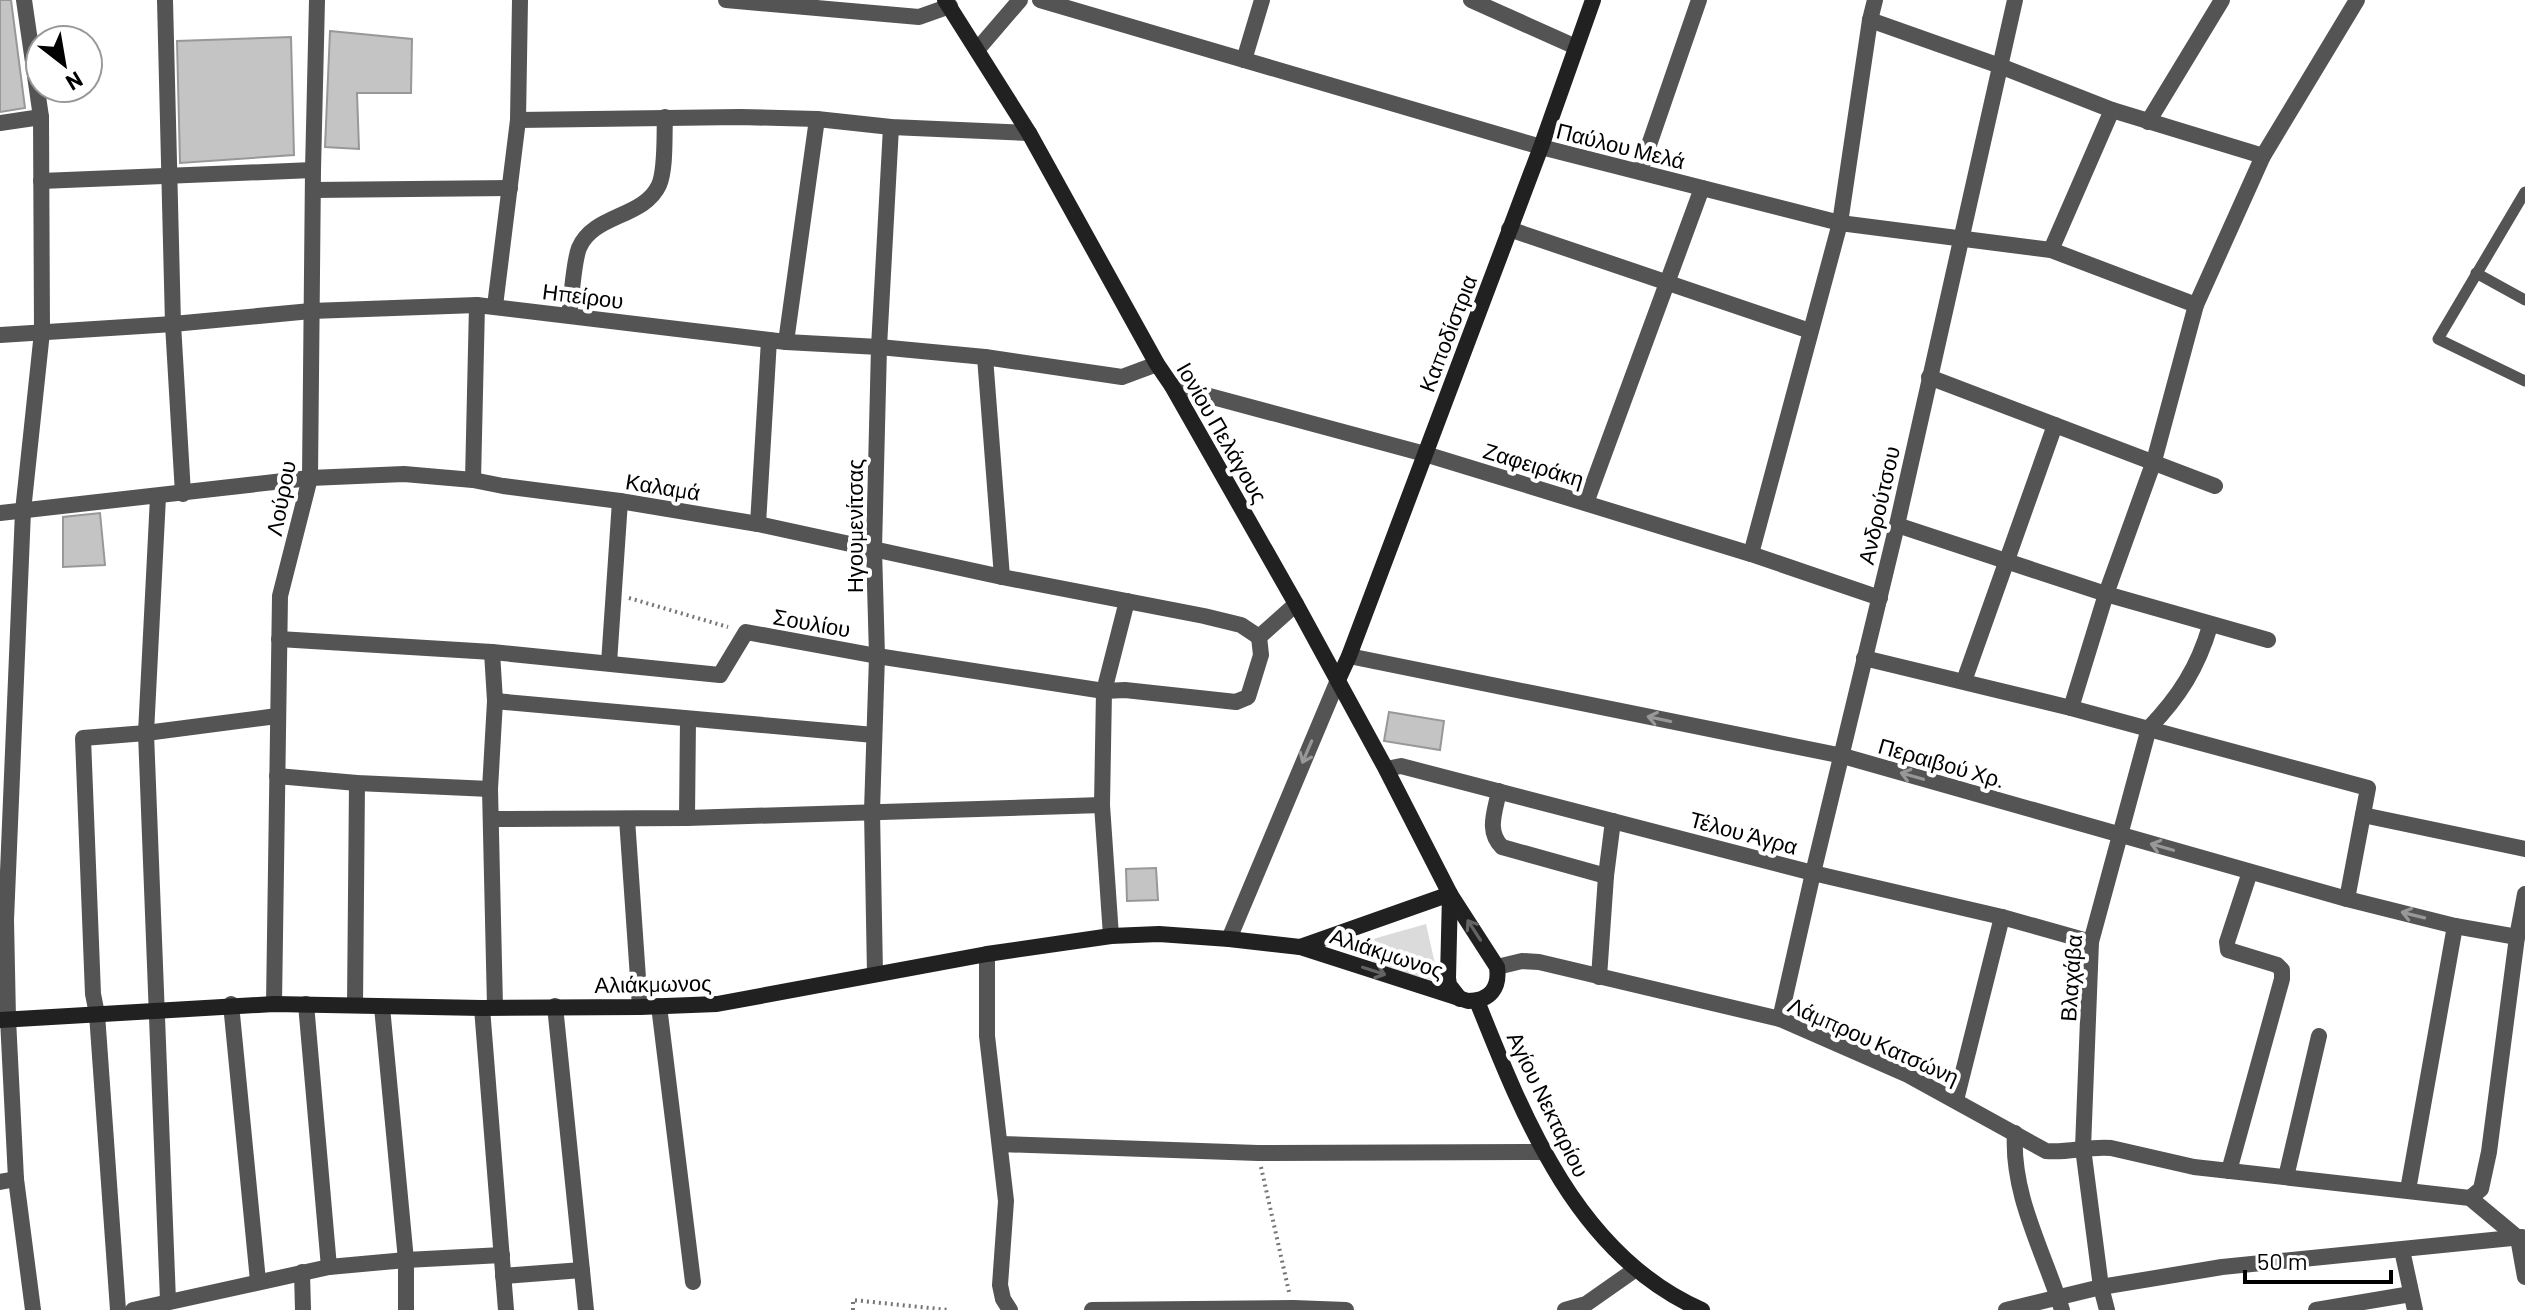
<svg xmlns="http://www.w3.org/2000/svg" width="2525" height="1310" font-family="Barlow,sans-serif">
<rect width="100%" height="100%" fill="#fff"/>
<polygon fill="#dbdbdb" points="1426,924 1439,982 1396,971 1341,948"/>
<g fill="#c4c4c4" stroke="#989898" stroke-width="2">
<polygon points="0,0 11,0 25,108 0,112"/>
<polygon points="330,31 412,39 411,93 357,93 359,149 325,147"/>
<polygon points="291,37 294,155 180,163 177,41"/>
<polygon points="100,513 105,565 63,567 63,517"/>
<polygon points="1389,712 1444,721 1440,750 1384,741"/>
<polygon points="1156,868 1158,900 1127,901 1126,869"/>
</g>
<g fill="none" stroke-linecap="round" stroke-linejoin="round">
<g stroke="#767676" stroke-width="4" stroke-dasharray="2 4" stroke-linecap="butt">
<polyline points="629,598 728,627"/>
<polyline points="1261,1167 1289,1292"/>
<polyline points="853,1310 853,1300 949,1310"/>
</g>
<g stroke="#545454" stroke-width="11">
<polyline points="2525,192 2438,339 2525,381"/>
<polyline points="2476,273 2525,300"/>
</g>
<g stroke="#545454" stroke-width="16">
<polyline points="24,0 41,117 42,332 23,511 6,920 8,1019 16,1179 33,1310"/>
<polyline points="165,0 173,324 183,494"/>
<polyline points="726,0 919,17 950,6"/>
<polyline points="1040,0 1541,147 1840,223 2051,250 2196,305"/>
<polyline points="1471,0 1576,47"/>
<polyline points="1870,20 2000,66 2112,110 2263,156"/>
<polyline points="977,50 1020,0"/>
<polyline points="1244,60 1262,0"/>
<polyline points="518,120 740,117 817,119 891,127 1029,133"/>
<polyline points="2148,122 2222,0"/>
<polyline points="0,123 41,117"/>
<polyline points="1640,171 1699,0"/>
<polyline points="41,181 313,170"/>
<polyline points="313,190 510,188"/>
<polyline points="1509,229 1810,331"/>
<polyline points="2051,250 2112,110"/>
<polyline points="495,306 518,120 520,0"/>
<path d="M569,315C572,298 573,264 579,248C593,214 644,218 659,185C666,169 664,136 665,117"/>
<polyline points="0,335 173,324 311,311 477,305 786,342 879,347 985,357 1122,377 1157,364"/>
<polyline points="786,342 817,119"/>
<polyline points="985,357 1002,577"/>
<polyline points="1929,377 2215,486"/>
<polyline points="1172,386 1425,454 1751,554 1880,598"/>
<polyline points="473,480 477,305"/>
<polyline points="158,497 146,733 168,1301"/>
<polyline points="1586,503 1702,188"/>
<polyline points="0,513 310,478 404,474 473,480 503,486 620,501 758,524 1002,577 1204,616 1241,625 1259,637 1296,604"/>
<polyline points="758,524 769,340"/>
<polyline points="1897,525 2106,594 2268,640"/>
<polyline points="1751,554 1840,223 1870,20 1875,0"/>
<polyline points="279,639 492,652 720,675 746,632 877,656 1104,691 1125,690 1236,702 1248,697 1261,655 1259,637"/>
<polyline points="492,652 495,701 490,789 495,1007"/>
<polyline points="1349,656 1843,756 2347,899 2455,926 2517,937"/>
<polyline points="1864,658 2071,708 2368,788 2347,899"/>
<polyline points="609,663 620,501"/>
<polyline points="1964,681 2055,425"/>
<polyline points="495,701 874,735"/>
<polyline points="2071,708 2106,594 2154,461 2196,305 2263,156 2357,0"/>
<polyline points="1386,769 1401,766 1813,873 2002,917 2091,942"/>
<polyline points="277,776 357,783 490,789"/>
<path d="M1499,791C1495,812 1486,831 1502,847L1606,876"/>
<polyline points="2363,815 2525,849"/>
<polyline points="687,818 688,719"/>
<polyline points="491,819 687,818 1102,805"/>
<polyline points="627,819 640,1007"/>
<polyline points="1111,936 1102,805 1104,691 1127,601"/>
<polyline points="1229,939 1338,680"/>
<polyline points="987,954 987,1036 1006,1201 1000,1285 1003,1299 1010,1310"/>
<path d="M1497,967L1522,961L1539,962L1780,1019L1908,1075L2046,1151C2068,1153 2089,1146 2111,1148L2194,1167L2470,1198L2518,1238"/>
<polyline points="875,974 872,811 877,656 874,549 879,347 891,127"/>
<polyline points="1599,977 1606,876 1613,821"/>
<polyline points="231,1004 258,1281"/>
<polyline points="274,1004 280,596 310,478 313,170 317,0"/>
<polyline points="306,1004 329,1267"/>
<polyline points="355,1005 357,783"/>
<polyline points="555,1006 586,1310"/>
<polyline points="659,1006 693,1282"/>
<polyline points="382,1007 406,1260 406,1310"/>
<polyline points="482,1008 506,1310"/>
<polyline points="1780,1019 1813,873 1897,525 2015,0"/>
<polyline points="1956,1100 2002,917"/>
<path d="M2015,1133C2011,1195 2044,1252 2062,1310"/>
<polyline points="1000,1144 1258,1153 1545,1152"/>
<polyline points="2229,1171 2282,979 2282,970 2277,965 2228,950 2227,942 2250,872"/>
<polyline points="2286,1177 2319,1036"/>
<polyline points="0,1182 16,1179"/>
<polyline points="2408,1190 2455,926"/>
<polyline points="2470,1198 2481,1189 2489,1152 2517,937 2525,894"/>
<polyline points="2518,1238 2525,1277"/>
<polyline points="2402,1250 2415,1310"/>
<polyline points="302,1272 303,1310"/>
<polyline points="503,1276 582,1270"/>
<polyline points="118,1310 97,1014 93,994 83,738 146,733 277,716"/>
<polyline points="133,1310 329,1267 406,1260 502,1255"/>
<polyline points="1092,1310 1293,1308 1346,1310"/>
<polyline points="1565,1310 1586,1304 1636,1269"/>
<polyline points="2006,1310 2101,1287 2222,1267 2522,1237"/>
<path d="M2107,1310L2101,1287L2083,1148L2091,942L2149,728C2179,697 2198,667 2210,626"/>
<polyline points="2316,1310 2411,1294"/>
</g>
<g stroke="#212121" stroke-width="16">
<polyline points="1338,680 1349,656 1541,147 1593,0"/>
<polyline points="1450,894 1448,978 1449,985 1460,999"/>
<polyline points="1300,947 1450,894"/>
<path d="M1477,1001C1524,1119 1578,1256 1702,1310"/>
<path d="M0,1020L274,1004L482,1008L640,1007L717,1004L987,954L1111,936L1159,934L1229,939L1300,947L1468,1001C1490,1001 1500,988 1497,967L1450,894L1386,769L1296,604L1172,386L1157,364L1029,133L945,0"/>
</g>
</g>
<defs><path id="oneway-shaft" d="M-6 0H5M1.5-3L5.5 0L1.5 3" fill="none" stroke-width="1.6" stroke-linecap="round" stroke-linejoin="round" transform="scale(2)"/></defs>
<g stroke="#989898">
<use href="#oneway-shaft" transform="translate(1659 719) rotate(-168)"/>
<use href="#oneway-shaft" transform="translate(1307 752) rotate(113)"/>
<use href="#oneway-shaft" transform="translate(1912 776) rotate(-164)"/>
<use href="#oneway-shaft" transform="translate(2162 847) rotate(-164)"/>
<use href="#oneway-shaft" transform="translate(2413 915) rotate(-166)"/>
</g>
<g stroke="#646464">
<use href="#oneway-shaft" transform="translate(1474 930) rotate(-123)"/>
<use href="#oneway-shaft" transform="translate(1374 971) rotate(18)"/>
</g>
<g text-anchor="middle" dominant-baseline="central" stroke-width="8" stroke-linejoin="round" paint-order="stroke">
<g font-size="22" fill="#000" stroke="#fff">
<text transform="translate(1621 145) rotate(14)">Παύλου Μελά</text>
<text transform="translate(583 295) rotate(7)">Ηπείρου</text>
<text transform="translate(1447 333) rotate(-69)">Καποδίστρια</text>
<text transform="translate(1223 432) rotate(60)">Ιονίου Πελάγους</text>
<text transform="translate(1534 464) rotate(17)">Ζαφειράκη</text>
<text transform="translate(663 486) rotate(9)">Καλαμά</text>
<text transform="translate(280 498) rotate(-79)">Λούρου</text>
<text transform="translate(1878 505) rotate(-77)">Ανδρούτσου</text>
<text transform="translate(854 526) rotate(-90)">Ηγουμενίτσας</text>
<text transform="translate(812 622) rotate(10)">Σουλίου</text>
<text transform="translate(1942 762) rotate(16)">Περαιβού Χρ.</text>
<text transform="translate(1744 832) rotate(15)">Τέλου Άγρα</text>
<text transform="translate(1387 952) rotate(18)">Αλιάκμωνος</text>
<text transform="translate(2070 978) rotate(-86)">Βλαχάβα</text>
<text transform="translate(653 983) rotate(-1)">Αλιάκμωνος</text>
<text transform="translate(1874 1040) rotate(24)">Λάμπρου Κατσώνη</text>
<text transform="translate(1549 1104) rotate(64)">Αγίου Νεκταρίου</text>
</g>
</g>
<g transform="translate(64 64) rotate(149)"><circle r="38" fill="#ffffff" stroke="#999999" stroke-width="2"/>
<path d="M0-6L14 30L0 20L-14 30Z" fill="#000000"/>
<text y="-12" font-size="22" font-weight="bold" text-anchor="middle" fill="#000000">N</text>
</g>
<path d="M2245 1270v12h146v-12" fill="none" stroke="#000000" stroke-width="4"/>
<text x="2257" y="1270" font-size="24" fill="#000000" stroke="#ffffff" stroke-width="6" paint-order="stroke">50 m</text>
</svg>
